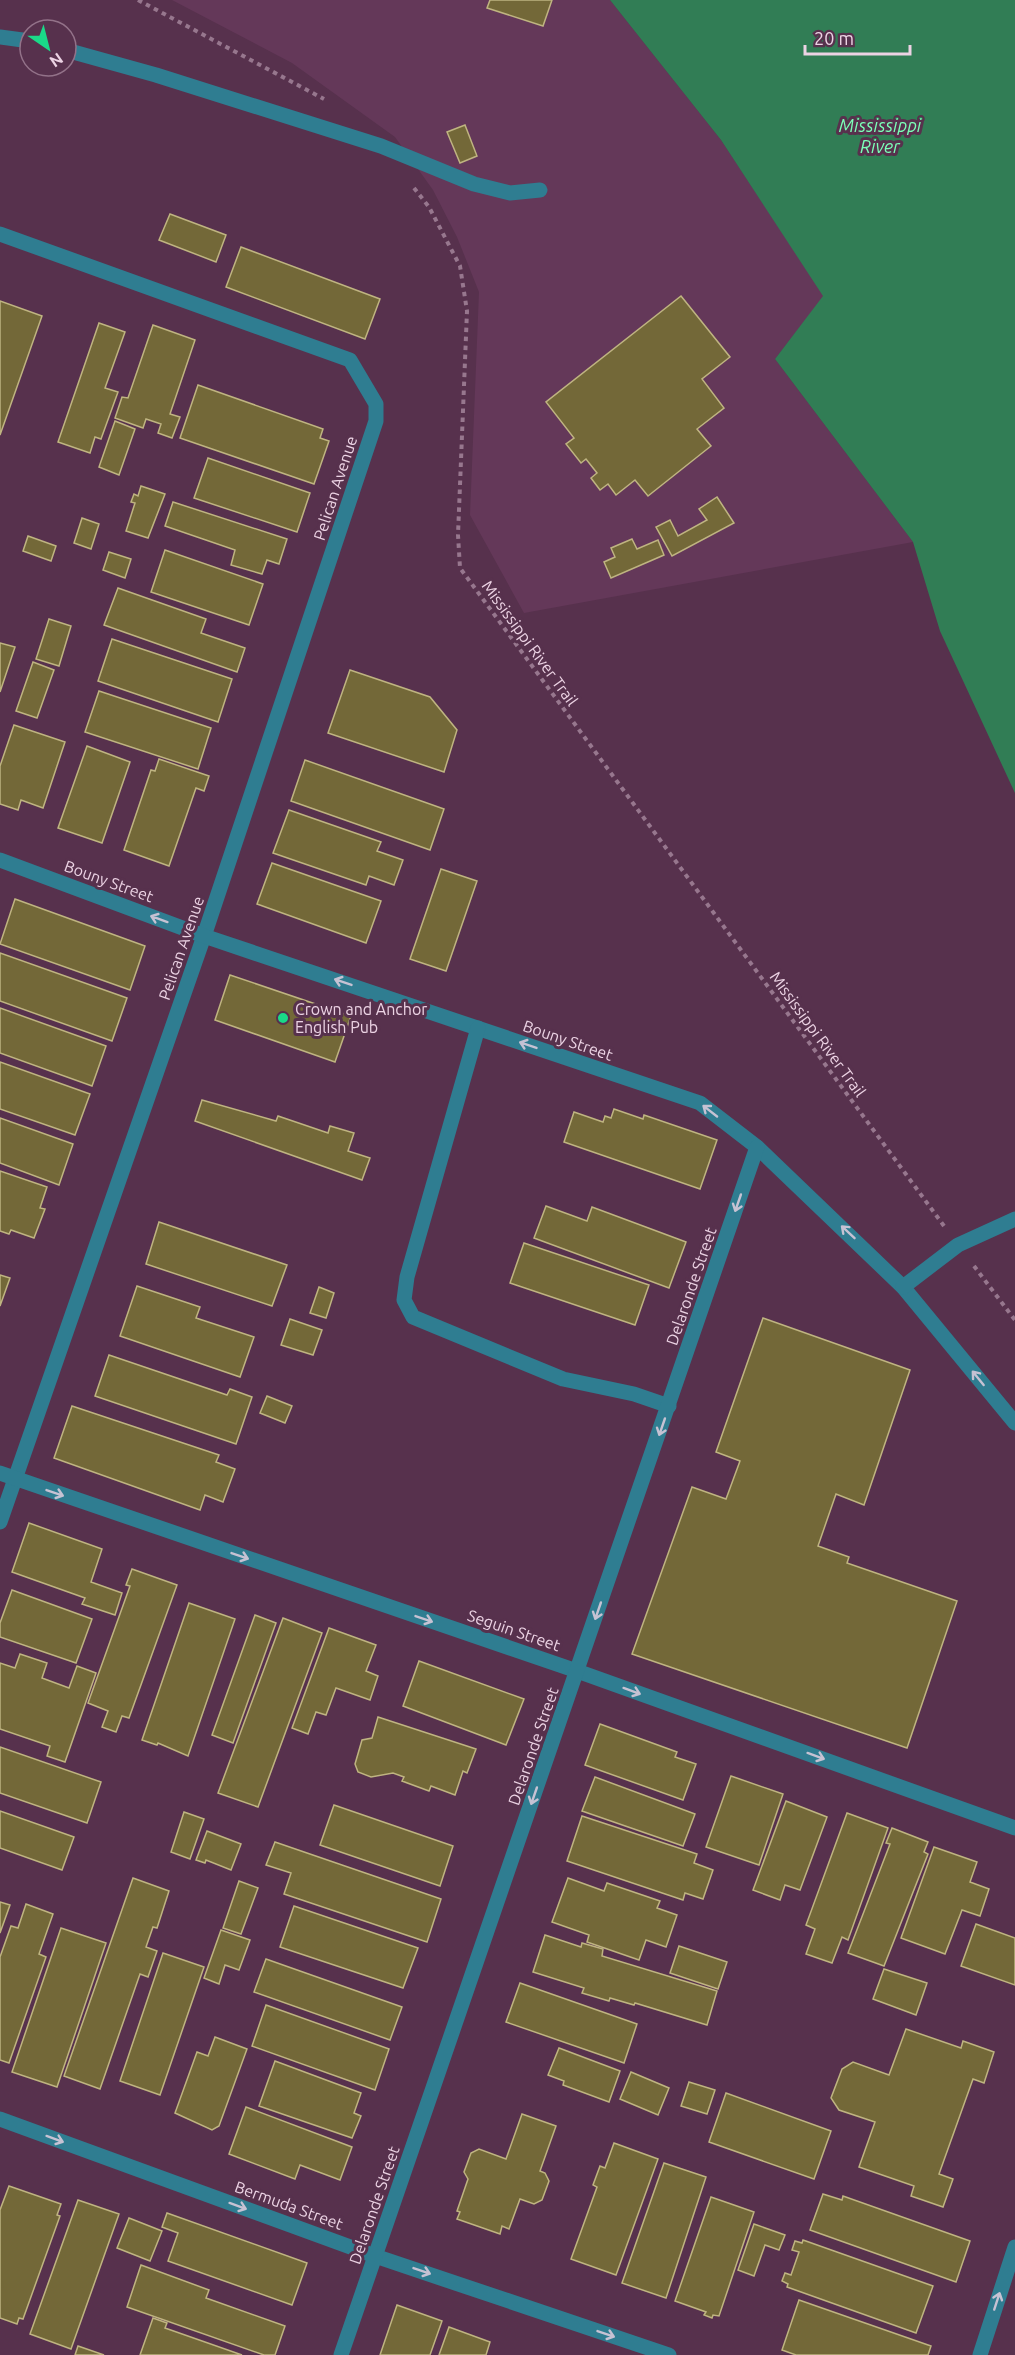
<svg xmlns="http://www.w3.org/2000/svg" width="1015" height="2355" font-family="Ubuntu,sans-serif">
<rect width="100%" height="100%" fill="#57314d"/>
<polygon fill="#643859" points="172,0 610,0 721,140 824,296 775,359 913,542 524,613 470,515 479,292 457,237 433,190 395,137 292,63"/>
<polygon fill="#317d55" points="610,0 1015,0 1015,793 940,631 913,542 775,359 823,296 721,140"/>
<g fill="#736838" stroke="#bfb481" stroke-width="1.5">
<polygon points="490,0 552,0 543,26 487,8"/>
<polygon points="465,125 477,156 460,163 447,132"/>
<polygon points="170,214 226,235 216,262 159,240"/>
<polygon points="241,247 380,299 365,339 226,287"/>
<polygon points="681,296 730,357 702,379 724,408 697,429 711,446 648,496 635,480 616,495 608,484 600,490 591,478 597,473 586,459 581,463 566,444 574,438 546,402"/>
<polygon points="0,301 42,316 0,435"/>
<polygon points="99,323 125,332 105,388 118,392 101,439 95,437 90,453 58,442"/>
<polygon points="153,325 195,340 170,414 180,417 172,438 158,433 161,424 146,419 143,428 115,418 122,397 128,398"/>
<polygon points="198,385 323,429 320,438 329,441 314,484 180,438"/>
<polygon points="115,421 135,429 119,475 99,467"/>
<polygon points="208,458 310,493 297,532 194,498"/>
<polygon points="141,486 165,494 148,538 126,531 135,503 131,502 134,494 138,496"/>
<polygon points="717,497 734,523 672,556 656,527 670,520 678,536 707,520 699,509"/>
<polygon points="173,502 287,539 279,564 267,560 262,574 231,565 235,550 165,526"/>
<polygon points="82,518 99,524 91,549 74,543"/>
<polygon points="28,536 56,546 51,561 23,551"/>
<polygon points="632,539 637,549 658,540 664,555 611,578 604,562 615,557 611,548"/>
<polygon points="165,550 263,584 249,625 151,592"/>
<polygon points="109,552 131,559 125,578 103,570"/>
<polygon points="118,588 206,619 201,633 245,648 237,672 104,625"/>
<polygon points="49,619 71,626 59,666 36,659"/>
<polygon points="112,639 232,679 218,722 98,681"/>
<polygon points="0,643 15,647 0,692"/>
<polygon points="33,662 54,670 37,718 16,711"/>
<polygon points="350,670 430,697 457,730 444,772 328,733"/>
<polygon points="99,691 211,728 198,769 85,732"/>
<polygon points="14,725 65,742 43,808 21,800 18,810 0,804 0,766"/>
<polygon points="87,746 130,762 102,843 58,828"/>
<polygon points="159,759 209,776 204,791 196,788 169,866 124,850 151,770 155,771"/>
<polygon points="305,760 444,809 430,850 291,801"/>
<polygon points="289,810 381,842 377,851 403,860 394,885 369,876 366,885 273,853"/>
<polygon points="272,863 381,901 366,943 257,904"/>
<polygon points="441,869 477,881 446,971 410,959"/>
<polygon points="15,899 145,946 130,990 0,944"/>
<polygon points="0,953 127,998 112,1041 0,1001"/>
<polygon points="230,975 351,1016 335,1062 215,1020"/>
<polygon points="0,1008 106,1046 92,1086 0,1053"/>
<polygon points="0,1062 90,1094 75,1135 0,1109"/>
<polygon points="202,1100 276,1121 278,1116 328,1133 330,1126 354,1133 348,1151 370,1158 362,1180 195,1121"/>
<polygon points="614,1109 643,1119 644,1115 717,1140 700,1189 564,1142 574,1112 603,1122 605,1116 611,1118"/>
<polygon points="0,1118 73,1144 59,1185 0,1163"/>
<polygon points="0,1171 47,1187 40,1208 45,1209 34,1238 11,1230 9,1234 0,1231"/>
<polygon points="546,1206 587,1221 592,1207 686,1242 669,1288 534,1238"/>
<polygon points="159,1222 287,1265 272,1306 146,1264"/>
<polygon points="524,1243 649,1285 635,1325 510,1283"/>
<polygon points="0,1275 10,1278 0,1306"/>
<polygon points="137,1286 200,1307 196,1318 254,1337 240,1377 120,1336"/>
<polygon points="319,1287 334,1293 326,1318 310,1313"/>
<polygon points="763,1318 910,1370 864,1505 836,1494 818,1546 849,1557 847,1563 957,1601 907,1748 632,1654 692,1487 726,1499 740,1461 716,1452"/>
<polygon points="290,1319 322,1330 313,1355 281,1345"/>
<polygon points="109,1355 227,1395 230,1389 252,1397 236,1444 95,1396"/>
<polygon points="267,1396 292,1406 285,1423 260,1413"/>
<polygon points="72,1406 219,1455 216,1462 235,1469 223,1502 205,1495 200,1510 54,1458"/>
<polygon points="29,1523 102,1549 91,1582 122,1593 115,1615 82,1604 85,1598 12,1572"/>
<polygon points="132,1569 177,1585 129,1718 122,1716 116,1732 102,1727 108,1711 88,1703 130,1586 126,1585"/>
<polygon points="12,1590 92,1619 76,1663 0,1637 0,1623"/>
<polygon points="189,1603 235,1619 188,1756 158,1743 157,1745 142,1740"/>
<polygon points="255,1615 276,1623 233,1743 212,1735"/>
<polygon points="283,1618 322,1633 258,1807 218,1793"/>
<polygon points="329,1628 376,1645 366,1671 378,1676 370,1700 336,1688 326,1715 316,1712 308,1734 292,1728"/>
<polygon points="20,1654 47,1663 42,1678 69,1688 77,1666 96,1673 65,1762 47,1756 50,1746 0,1729 0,1663 15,1668"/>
<polygon points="419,1661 524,1699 506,1745 403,1706"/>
<polygon points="378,1717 476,1749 467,1773 463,1771 455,1795 431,1786 429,1791 402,1781 404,1777 393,1773 371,1777 358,1772 355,1764 362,1740 372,1738"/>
<polygon points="600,1724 677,1752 675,1757 696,1764 683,1800 585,1765"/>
<polygon points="0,1747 101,1782 87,1823 0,1793"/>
<polygon points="731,1776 783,1794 759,1865 706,1847"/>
<polygon points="595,1777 695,1814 683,1846 582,1811"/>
<polygon points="786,1801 827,1817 800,1890 785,1885 780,1900 753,1890"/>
<polygon points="334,1805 453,1846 440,1886 320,1845"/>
<polygon points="0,1811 74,1837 62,1870 0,1848"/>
<polygon points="184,1812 204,1819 190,1859 171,1852"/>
<polygon points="847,1813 888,1828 848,1940 842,1937 832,1963 806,1954 815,1929 806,1925"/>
<polygon points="582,1816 697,1854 694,1863 713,1870 703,1899 685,1893 683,1900 567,1861"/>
<polygon points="892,1828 928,1842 924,1852 928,1854 884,1966 848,1953 890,1844 886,1843"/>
<polygon points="207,1831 241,1844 231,1870 206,1860 205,1863 196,1860"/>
<polygon points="275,1842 441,1899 427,1942 284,1894 291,1873 266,1865"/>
<polygon points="934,1847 977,1862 970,1882 989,1889 980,1916 962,1910 945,1954 901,1938"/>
<polygon points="133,1878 169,1891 157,1928 153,1927 146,1947 157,1951 148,1977 140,1974 100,2089 64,2076"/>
<polygon points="568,1878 604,1891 607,1883 660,1901 657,1908 677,1915 666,1947 646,1940 639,1960 587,1942 589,1935 552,1922"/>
<polygon points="239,1881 258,1888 241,1934 223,1928"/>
<polygon points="0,1902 10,1905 0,1933"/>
<polygon points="26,1904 53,1914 39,1954 46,1957 9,2063 0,2060 0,1957 11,1926 18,1928"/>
<polygon points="294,1906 418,1948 403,1988 280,1947"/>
<polygon points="976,1924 1015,1938 1015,1985 961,1966"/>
<polygon points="61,1928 106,1943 57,2087 12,2072"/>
<polygon points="221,1930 250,1940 239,1970 225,1965 219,1984 204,1978"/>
<polygon points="545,1935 581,1947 582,1943 603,1949 602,1956 717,1991 707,2025 635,2003 634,2005 610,1998 609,2001 582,1993 584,1988 533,1972"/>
<polygon points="679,1946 727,1962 718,1989 670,1973"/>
<polygon points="163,1953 204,1967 160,2095 120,2081"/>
<polygon points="266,1959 402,2007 390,2040 254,1992"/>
<polygon points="884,1969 927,1983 916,2015 873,1999"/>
<polygon points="520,1983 637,2024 624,2063 506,2022"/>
<polygon points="266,2005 389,2049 375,2090 252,2046"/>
<polygon points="906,2029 961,2048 963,2041 994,2052 984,2083 973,2079 939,2174 953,2179 943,2207 911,2196 914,2186 859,2167 875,2122 839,2110 831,2098 842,2069 853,2062 889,2075"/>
<polygon points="215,2037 247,2049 219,2126 212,2130 175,2113 197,2052 208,2056"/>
<polygon points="559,2048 620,2071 609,2102 563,2085 564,2081 548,2075"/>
<polygon points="275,2061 361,2093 354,2113 361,2116 352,2138 259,2106"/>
<polygon points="631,2072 669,2088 658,2115 620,2099"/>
<polygon points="689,2082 715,2090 707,2114 681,2106"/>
<polygon points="726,2093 831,2131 814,2179 709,2142"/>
<polygon points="246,2107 352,2147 340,2180 300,2165 295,2179 229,2154"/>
<polygon points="522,2114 556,2126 540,2171 545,2173 549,2181 542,2200 534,2204 520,2199 509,2229 502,2226 500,2234 457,2219 460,2212 457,2211 468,2179 464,2172 471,2153 479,2149 506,2159"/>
<polygon points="614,2143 658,2159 616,2275 571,2259 597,2187 593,2185 600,2166 605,2168"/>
<polygon points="664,2163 706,2177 666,2298 622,2283"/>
<polygon points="9,2186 61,2204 57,2215 60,2216 23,2319 19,2318 17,2324 0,2318 0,2210"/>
<polygon points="823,2194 842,2200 843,2196 970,2241 956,2282 810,2230"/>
<polygon points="711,2197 754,2212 719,2316 713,2315 712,2318 704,2315 706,2312 675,2301"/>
<polygon points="78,2200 119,2214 71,2349 30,2334"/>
<polygon points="167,2213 307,2263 292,2305 168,2261 178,2233 162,2227"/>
<polygon points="129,2218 162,2231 150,2261 117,2248"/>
<polygon points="754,2224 785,2235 779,2250 765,2245 754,2276 738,2270"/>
<polygon points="803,2240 933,2286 916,2333 787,2287 788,2284 782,2281 785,2273 791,2275 799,2252 792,2250 795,2241 802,2243"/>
<polygon points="141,2265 209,2290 206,2298 285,2326 275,2355 264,2355 127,2307"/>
<polygon points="799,2300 931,2346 928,2355 796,2355 782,2350"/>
<polygon points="397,2305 442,2321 430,2355 380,2355"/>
<polygon points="153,2318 167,2323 165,2328 242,2355 140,2355"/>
<polygon points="449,2327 490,2342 486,2355 439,2355"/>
<polygon points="78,2346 104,2355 75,2355"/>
</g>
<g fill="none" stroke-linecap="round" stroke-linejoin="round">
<g stroke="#97778e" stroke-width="4" stroke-dasharray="4.5 4.5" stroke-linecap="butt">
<polyline points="138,0 324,99"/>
<polyline points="414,188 429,207 460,266 467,311 458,535 460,568 944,1226"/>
<polyline points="974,1266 1015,1320"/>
</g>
<g stroke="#2f7d91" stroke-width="15">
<polyline points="0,37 30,41"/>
<polyline points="66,50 156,75 381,146 474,184 510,193 540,190"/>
<polyline points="0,234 350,360 376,404 376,421 204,936 0,1522"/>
<polyline points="0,860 204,936 700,1103 757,1147 903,1287 1015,1423"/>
<polyline points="478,1028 407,1277 404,1300 413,1317 563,1379 634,1394 669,1406"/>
<polyline points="903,1287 958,1245 1015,1219"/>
<polyline points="0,1473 577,1671 1015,1828"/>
<polyline points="0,2119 375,2256 669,2355"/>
<polyline points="341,2355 757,1147"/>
<polyline points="980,2355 1015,2247"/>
</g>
</g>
<defs><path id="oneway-shaft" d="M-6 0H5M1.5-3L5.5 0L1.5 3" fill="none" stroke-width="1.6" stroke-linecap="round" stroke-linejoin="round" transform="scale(1.5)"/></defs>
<g stroke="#c6c2d3">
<use href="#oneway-shaft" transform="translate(159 919) rotate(-160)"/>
<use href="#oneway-shaft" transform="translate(343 982) rotate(-161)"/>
<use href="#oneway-shaft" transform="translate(528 1045) rotate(-161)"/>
<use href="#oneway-shaft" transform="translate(710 1111) rotate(-142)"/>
<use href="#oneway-shaft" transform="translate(738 1203) rotate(109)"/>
<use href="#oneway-shaft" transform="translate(848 1232) rotate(-137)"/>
<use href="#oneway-shaft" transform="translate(978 1378) rotate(-129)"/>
<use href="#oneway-shaft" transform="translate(662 1427) rotate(109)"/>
<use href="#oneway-shaft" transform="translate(55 1493) rotate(19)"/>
<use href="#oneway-shaft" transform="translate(240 1556) rotate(19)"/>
<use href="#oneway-shaft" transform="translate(598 1611) rotate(109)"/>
<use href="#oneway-shaft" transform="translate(424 1619) rotate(19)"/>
<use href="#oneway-shaft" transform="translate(632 1691) rotate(20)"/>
<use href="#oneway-shaft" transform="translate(816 1756) rotate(20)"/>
<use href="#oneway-shaft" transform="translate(534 1796) rotate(109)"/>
<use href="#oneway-shaft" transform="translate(55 2139) rotate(20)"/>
<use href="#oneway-shaft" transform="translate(238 2206) rotate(20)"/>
<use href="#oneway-shaft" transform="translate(422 2271) rotate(19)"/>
<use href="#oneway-shaft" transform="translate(997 2301) rotate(-72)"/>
<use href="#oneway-shaft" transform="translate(606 2334) rotate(19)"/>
</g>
<circle fill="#1ad988" stroke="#57314d" stroke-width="2" cx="283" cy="1018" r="6"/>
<g text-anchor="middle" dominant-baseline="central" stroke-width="6" stroke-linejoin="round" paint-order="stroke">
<g font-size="16" fill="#ecd3e4" stroke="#57314d">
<text transform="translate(335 488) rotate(-72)">Pelican Avenue</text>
<text transform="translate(530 643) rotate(54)">Mississippi River Trail</text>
<text transform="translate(109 881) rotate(20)">Bouny Street</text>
<text transform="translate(181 948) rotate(-71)">Pelican Avenue</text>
<text transform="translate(818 1034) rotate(54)">Mississippi River Trail</text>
<text transform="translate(568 1040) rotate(19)">Bouny Street</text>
<text transform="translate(691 1286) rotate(-71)">Delaronde Street</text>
<text transform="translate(514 1630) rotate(19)">Seguin Street</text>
<text transform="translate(533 1746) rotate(-71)">Delaronde Street</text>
<text transform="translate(289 2205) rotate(20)">Bermuda Street</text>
<text transform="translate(374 2205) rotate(-71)">Delaronde Street</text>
</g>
<g font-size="16" fill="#ecd3e4" stroke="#57314d" text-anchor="start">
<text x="295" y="1009">Crown and Anchor<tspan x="295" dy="18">English Pub</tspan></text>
</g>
<g font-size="18" font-style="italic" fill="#7bffb7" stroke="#57314d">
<text x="880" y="125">Mississippi<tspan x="880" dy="21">River</tspan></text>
</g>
</g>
<g transform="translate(48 48) rotate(145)"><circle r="28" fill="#57314d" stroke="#937289" stroke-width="1.5"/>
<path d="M0-4.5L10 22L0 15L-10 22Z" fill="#1ad988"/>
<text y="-9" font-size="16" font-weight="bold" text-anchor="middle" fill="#ecd3e4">N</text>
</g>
<path d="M805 45v9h105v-9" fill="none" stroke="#ecd3e4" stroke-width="3"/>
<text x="814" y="45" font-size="18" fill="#ecd3e4" stroke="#57314d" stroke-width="4.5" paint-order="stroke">20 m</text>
</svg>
